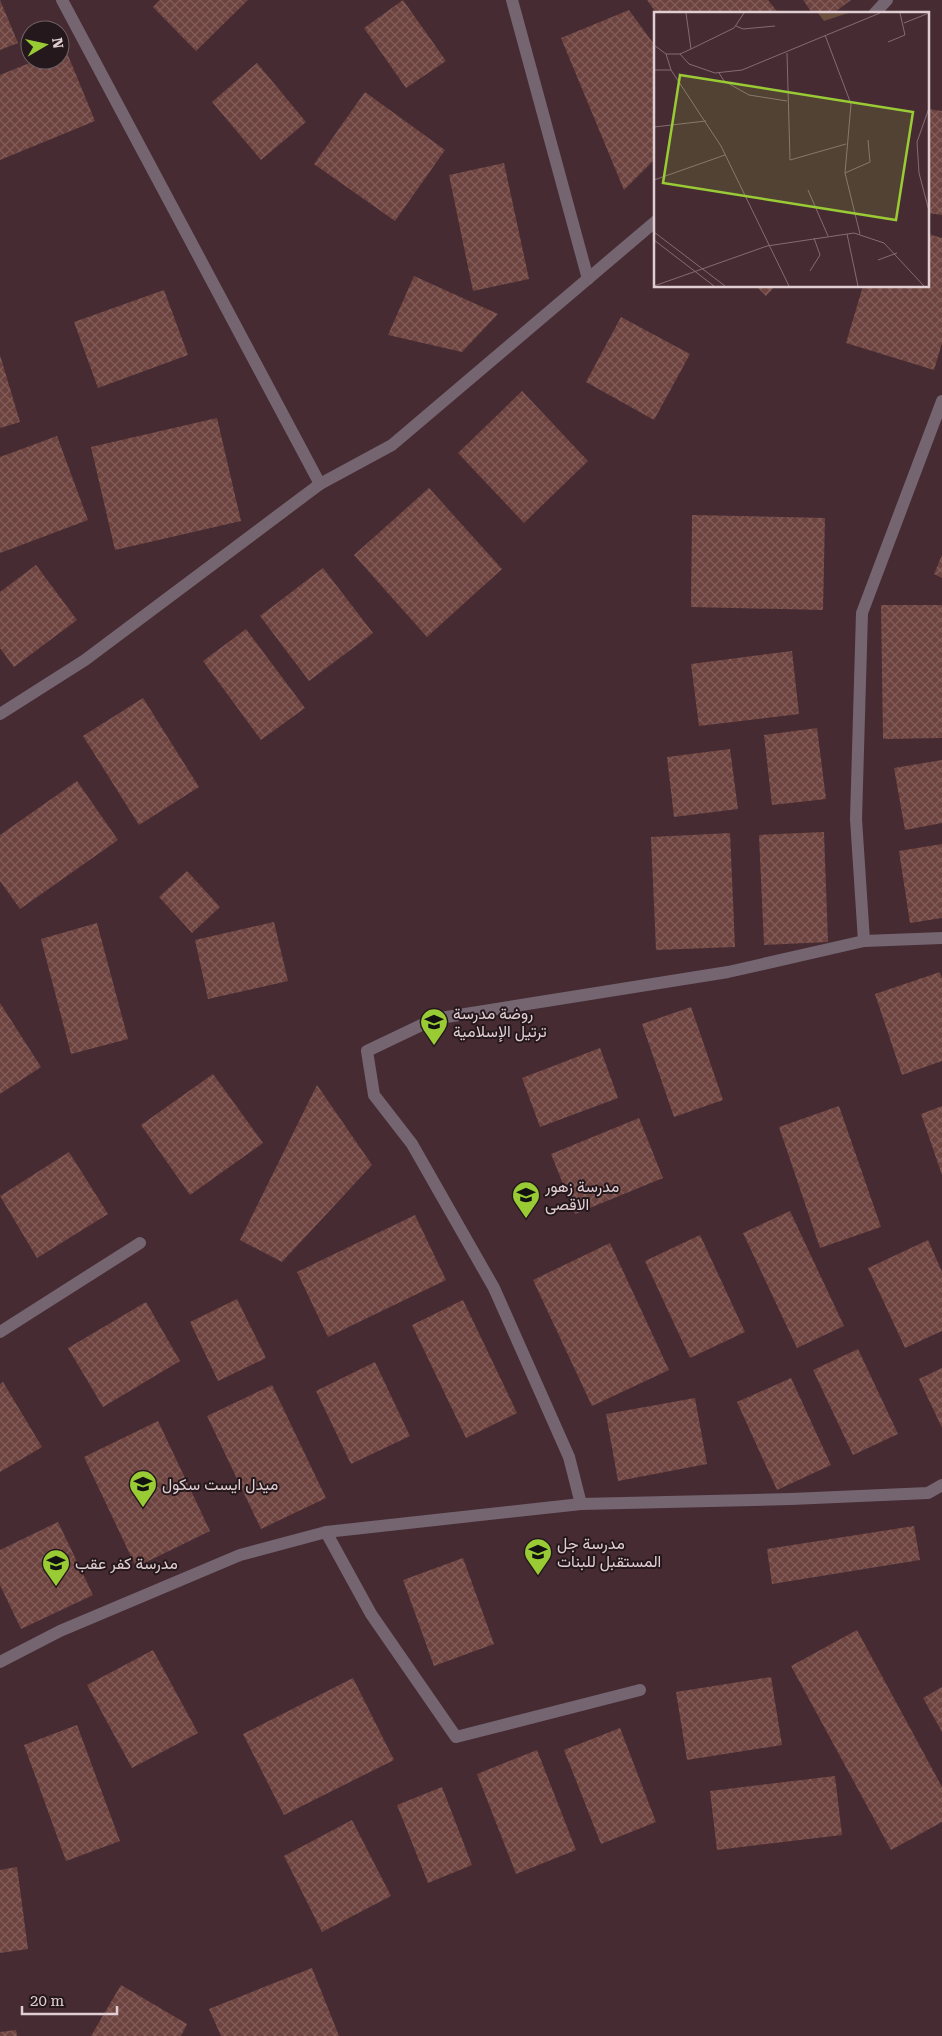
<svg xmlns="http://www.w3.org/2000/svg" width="942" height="2036" font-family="'Roboto Serif',Vazirmatn,serif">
<defs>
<pattern id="building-cross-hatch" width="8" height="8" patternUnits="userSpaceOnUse" patternTransform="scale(1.25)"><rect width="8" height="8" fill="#6d433f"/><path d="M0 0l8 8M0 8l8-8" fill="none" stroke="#825d5a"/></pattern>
</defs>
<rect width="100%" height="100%" fill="#462b33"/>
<g fill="url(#building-cross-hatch)">
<polygon points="0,0 18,43 0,50"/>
<polygon points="160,0 248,0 196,51 153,7"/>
<polygon points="403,0 446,61 406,88 364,28"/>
<polygon points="647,0 768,0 779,14 657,14"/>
<polygon points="803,0 851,0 832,14 813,14"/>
<polygon points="629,10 656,47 656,158 624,190 561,38"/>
<polygon points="65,48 95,121 0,160 0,75 37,60 60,60 60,50"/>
<polygon points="257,63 306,122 261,160 212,102"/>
<polygon points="365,92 445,150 395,221 314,164"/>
<polygon points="928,109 942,111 942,215 928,213"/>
<polygon points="504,163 529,279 473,291 449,175"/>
<polygon points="928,234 942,238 942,343 934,370 846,343 863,286 928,286"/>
<polygon points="414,276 498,314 462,352 388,335"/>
<polygon points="756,286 775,286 766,296"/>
<polygon points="164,290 188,355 98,388 74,322"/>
<polygon points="621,317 690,354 654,420 586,382"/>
<polygon points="0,355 20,422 0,428"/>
<polygon points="522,391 588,461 524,523 458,453"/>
<polygon points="217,418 241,521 115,550 91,447"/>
<polygon points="57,436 88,520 0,553 0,457"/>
<polygon points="429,488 502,569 427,637 354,555"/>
<polygon points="692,515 825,518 823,610 691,607"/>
<polygon points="942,555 942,578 934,574"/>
<polygon points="36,565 77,620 14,667 0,648 0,592"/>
<polygon points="323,568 373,633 309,681 260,616"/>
<polygon points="881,605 942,605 942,738 883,739"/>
<polygon points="246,629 305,708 261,740 203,661"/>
<polygon points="792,651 799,714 699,726 691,664"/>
<polygon points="143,698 199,787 139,825 83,736"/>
<polygon points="817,728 826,799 772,805 764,735"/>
<polygon points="730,749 738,809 674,817 667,757"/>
<polygon points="942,760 942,823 905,830 894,768"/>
<polygon points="77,781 118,840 20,909 0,881 0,835"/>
<polygon points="824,832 828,942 764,945 759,835"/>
<polygon points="730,833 735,947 656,950 651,837"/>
<polygon points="942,844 942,918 910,923 899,851"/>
<polygon points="187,871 220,907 192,933 159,897"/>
<polygon points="274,922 288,981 208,999 195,940"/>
<polygon points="97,923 128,1039 71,1054 41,939"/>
<polygon points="940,972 942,979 942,1061 902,1075 875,994"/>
<polygon points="0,1003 41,1067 0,1094"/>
<polygon points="691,1007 723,1100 674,1117 642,1024"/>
<polygon points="600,1048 618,1098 540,1127 522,1078"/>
<polygon points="213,1074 263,1143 190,1195 141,1125"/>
<polygon points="317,1085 372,1165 282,1262 240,1240"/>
<polygon points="839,1106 881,1227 820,1248 779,1127"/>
<polygon points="942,1106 942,1175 921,1114"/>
<polygon points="639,1118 663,1178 575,1214 551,1154"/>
<polygon points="69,1152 108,1214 37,1258 0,1196"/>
<polygon points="790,1211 844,1326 797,1348 743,1233"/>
<polygon points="415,1215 446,1280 328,1337 297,1272"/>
<polygon points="700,1235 745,1332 690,1358 645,1261"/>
<polygon points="928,1240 942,1272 942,1331 905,1348 868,1268"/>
<polygon points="610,1243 669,1370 592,1406 533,1280"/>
<polygon points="237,1299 266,1358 218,1381 190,1322"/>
<polygon points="463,1300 517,1413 466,1438 412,1325"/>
<polygon points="146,1302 180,1361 103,1407 68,1348"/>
<polygon points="858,1349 898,1434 853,1455 813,1370"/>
<polygon points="375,1362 410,1436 351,1464 316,1391"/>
<polygon points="942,1368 942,1428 919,1379"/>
<polygon points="791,1378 831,1465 777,1490 737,1402"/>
<polygon points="3,1382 42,1447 0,1472 0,1384"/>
<polygon points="272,1385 326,1498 261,1529 207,1416"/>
<polygon points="695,1398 707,1464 618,1481 606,1414"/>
<polygon points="158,1421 210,1531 136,1567 84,1457"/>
<polygon points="58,1522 93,1595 21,1629 0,1585 0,1550"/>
<polygon points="914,1526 920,1560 772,1584 767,1549"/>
<polygon points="463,1558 494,1644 434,1666 403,1580"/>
<polygon points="857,1630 942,1787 942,1822 891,1850 791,1666"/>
<polygon points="153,1650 198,1733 132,1768 87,1685"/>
<polygon points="771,1677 782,1745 687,1760 676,1692"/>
<polygon points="353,1678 394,1760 284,1815 243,1734"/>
<polygon points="942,1687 942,1732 923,1698"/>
<polygon points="77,1725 120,1841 66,1861 24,1745"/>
<polygon points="620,1728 656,1822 601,1844 564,1750"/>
<polygon points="537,1750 576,1850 516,1874 477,1774"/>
<polygon points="835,1776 842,1835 717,1850 710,1791"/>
<polygon points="442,1787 472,1865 428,1883 397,1805"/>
<polygon points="352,1820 391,1896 322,1932 284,1856"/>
<polygon points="17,1867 28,1949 0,1953 0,1870"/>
<polygon points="312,1968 339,2036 221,2036 209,2009"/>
<polygon points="121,1985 187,2024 181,2036 91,2036"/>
<polygon points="16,2030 17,2036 0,2036 0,2032"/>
</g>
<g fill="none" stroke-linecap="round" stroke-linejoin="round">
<g stroke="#756571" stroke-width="12">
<polyline points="62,0 320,484"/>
<polyline points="512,0 588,279"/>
<polyline points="874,14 887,0"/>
<polyline points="0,714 85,660 320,484 392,445 656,221"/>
<polyline points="864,941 856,819 862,613 942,401"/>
<polyline points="0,1332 140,1243"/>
<polyline points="581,1504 569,1457 494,1288 412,1144 374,1095 367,1051 434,1019 728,972 864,941 942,938"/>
<polyline points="326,1532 371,1614 456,1737 640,1690"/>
<polyline points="0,1662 60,1631 240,1555 326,1532 581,1504 791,1499 928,1493 942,1485"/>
</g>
</g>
<defs>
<g id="school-pin" transform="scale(1.4375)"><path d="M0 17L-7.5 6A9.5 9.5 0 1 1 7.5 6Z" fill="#99cb35" stroke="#25181c"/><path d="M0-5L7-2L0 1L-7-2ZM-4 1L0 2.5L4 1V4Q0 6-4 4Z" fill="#111"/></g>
</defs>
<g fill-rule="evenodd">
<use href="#school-pin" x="434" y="1022"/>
<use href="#school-pin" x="526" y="1195"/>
<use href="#school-pin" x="143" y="1484"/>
<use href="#school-pin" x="538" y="1552"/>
<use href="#school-pin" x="56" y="1563"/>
</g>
<g text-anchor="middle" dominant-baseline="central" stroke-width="4" stroke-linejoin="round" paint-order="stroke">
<g font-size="16" fill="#e0ced3" stroke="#25181c" text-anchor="start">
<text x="453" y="1013">روضة مدرسة<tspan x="453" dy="18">ترتيل الإسلامية</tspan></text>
<text x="545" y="1186">مدرسة زهور<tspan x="545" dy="18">الاقصى</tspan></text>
<text x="162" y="1484">ميدل ايست سكول</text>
<text x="557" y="1543">مدرسة جل<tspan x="557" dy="18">المستقبل للبنات</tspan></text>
<text x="75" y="1563">مدرسة كفر عقب</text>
</g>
</g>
<g transform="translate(654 12)">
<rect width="275" height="275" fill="#462b33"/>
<path d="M164,1H194L170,9Z" fill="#6b4e3d"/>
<path fill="none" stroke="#846c73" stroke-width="1" d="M250,11L275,1M82,14L89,17L121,14M171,23L197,92L191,161L206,222M234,30L251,23L246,1M0,33L12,42L17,58L67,134L135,274M37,37L80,16L90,1M133,41L136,148L192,132M12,42H26L37,37L32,1M26,42L35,52L61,61L88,58L226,1M0,58H17M65,61L70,69L95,83L133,89M275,96L263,130L265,161L275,199M0,115L52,109M191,161L216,150L214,128M0,168L71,143M154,178L174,224M0,220L71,274M193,222L204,274M0,228L60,274M224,248L243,241M156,259L166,243L160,226M0,274L113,234L200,221L230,231L270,274"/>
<path fill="#99cb35" fill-opacity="0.15" stroke="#99cb35" stroke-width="2.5" d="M26,63L259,100L242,208L9,171Z"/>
<rect width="275" height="275" fill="none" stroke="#e0ced3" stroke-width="2.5"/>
</g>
<g transform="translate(45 45) rotate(81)"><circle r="24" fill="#25181c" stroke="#706165"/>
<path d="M0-4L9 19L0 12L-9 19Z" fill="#99cb35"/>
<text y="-8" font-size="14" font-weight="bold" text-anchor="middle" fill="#e0ced3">N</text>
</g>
<path d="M22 2006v8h95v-8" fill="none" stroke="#e0ced3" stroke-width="2.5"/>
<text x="30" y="2006" font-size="15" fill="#e0ced3" stroke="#25181c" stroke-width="4" paint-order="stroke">20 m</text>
</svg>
